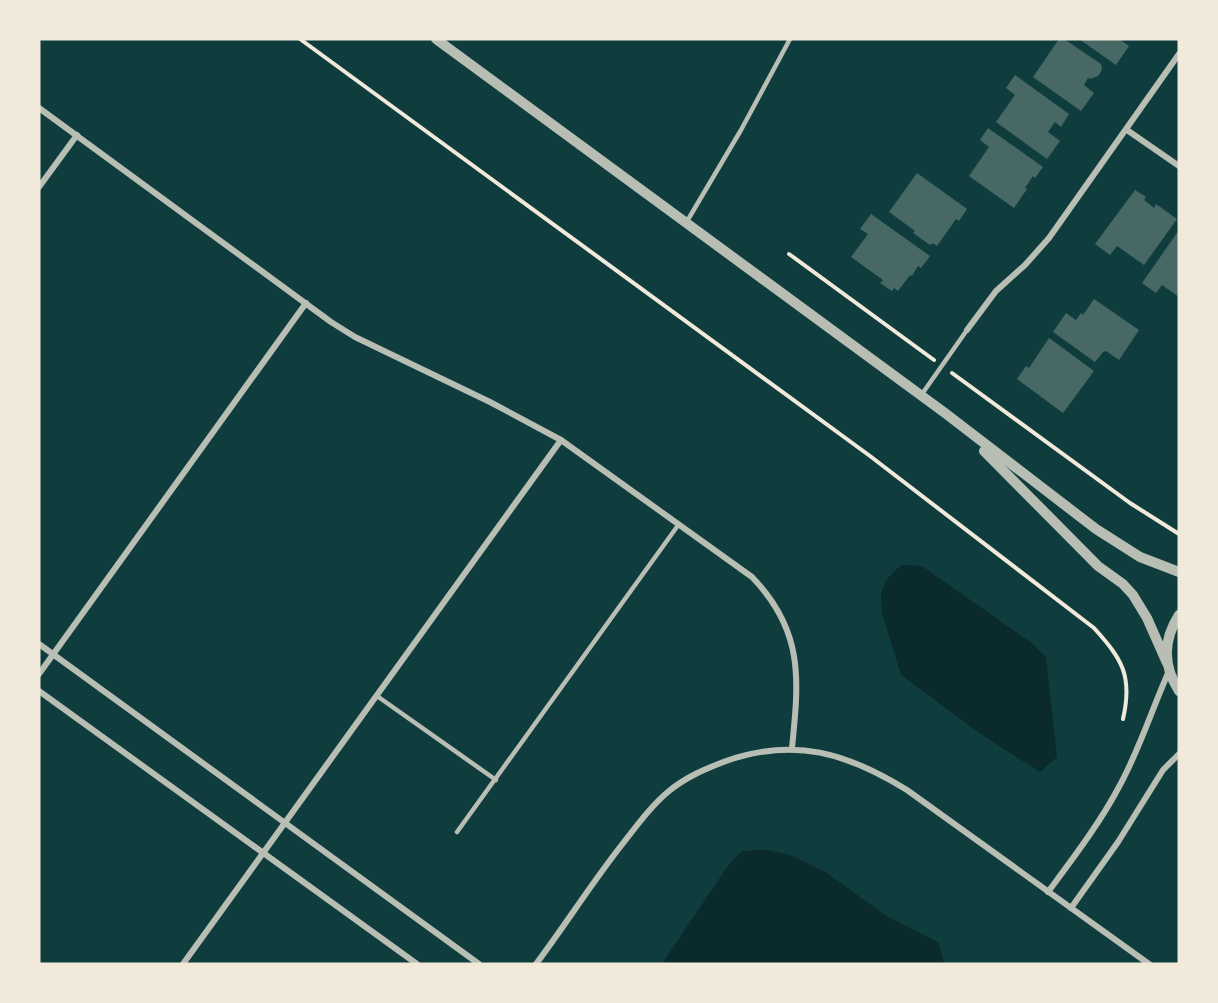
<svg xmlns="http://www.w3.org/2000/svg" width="1218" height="1003" font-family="'Fira Sans Condensed',sans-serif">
<rect width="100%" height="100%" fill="#0f3d3e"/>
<g fill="#0a2a2b">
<polygon points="901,565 922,566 1030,642 1046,657 1057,757 1040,772 982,735 901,675 882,613 881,594 886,580"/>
<polygon points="767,850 790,855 827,873 885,915 939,943 944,964 662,964 727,867 742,851"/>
</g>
<g fill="#486865">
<polygon points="1059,39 1064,39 1101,64 1102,70 1098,76 1090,79 1088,78 1084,85 1094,93 1081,111 1033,77"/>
<polygon points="1079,39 1119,39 1129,46 1116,65"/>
<polygon points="1015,75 1069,114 1061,127 1055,122 1048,132 1060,141 1047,159 996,122 1015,95 1006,88"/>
<polygon points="988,128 1043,167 1035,178 1033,176 1025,188 1027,189 1014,208 969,176 989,147 980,140"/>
<polygon points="917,173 967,209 959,221 956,219 937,246 933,243 930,245 913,233 915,231 889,212"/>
<polygon points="1135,190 1146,197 1144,200 1154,208 1156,204 1177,219 1144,265 1117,246 1110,255 1095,244"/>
<polygon points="871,214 930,256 921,268 918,266 912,276 910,275 898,291 894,288 892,291 880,283 883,280 851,257 868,234 860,229"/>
<polygon points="1179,230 1179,297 1162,285 1156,293 1142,283"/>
<polygon points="1094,299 1139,330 1119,360 1106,351 1103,352 1095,362 1053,332 1066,313 1076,320 1081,313 1083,315"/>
<polygon points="1049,338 1094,371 1063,413 1017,379 1026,366 1029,368"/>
</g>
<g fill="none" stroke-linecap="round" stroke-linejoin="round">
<g stroke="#f1e9da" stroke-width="4">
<path d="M300,39L870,456L1094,628C1122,659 1133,676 1123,719"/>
<polyline points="789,254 934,360"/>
<polyline points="952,373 1130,503 1179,534"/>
</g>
<g stroke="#b8beb3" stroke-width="4.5">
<polyline points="686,223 741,130 790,39"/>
<polyline points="922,394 967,330"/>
<polyline points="377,696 496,780"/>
<polyline points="457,832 679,524"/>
</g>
<g stroke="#b8beb3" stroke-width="6">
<path d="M39,108L331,322L355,337L490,402L561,440L752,577C804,631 799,679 792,748"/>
<polyline points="1127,130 1179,166"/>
<polyline points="39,187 77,135"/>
<polyline points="967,330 996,291 1025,265 1049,238 1179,54"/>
<polyline points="39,644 479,964"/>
<polyline points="39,674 306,303"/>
<polyline points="39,691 417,964"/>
<path d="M1048,892C1074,857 1100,823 1120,785C1140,748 1152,709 1169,671"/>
<polyline points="1071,908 1118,842 1163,770 1179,754"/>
<polyline points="183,964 561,440"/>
<path d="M536,964C566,924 593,881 624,842C638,824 652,805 669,791C686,777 705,769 726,761C795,737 847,753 907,790L1149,964"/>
</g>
<g stroke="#b8beb3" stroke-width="10">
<polyline points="436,39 945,413 1096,529 1140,557 1179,572"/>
<polyline points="984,451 1098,566 1123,584 1133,595 1147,618 1167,663"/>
<path d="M1179,615C1163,640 1163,666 1179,691"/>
</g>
</g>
<rect width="1218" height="1003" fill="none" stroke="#f1e9da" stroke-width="81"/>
</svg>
